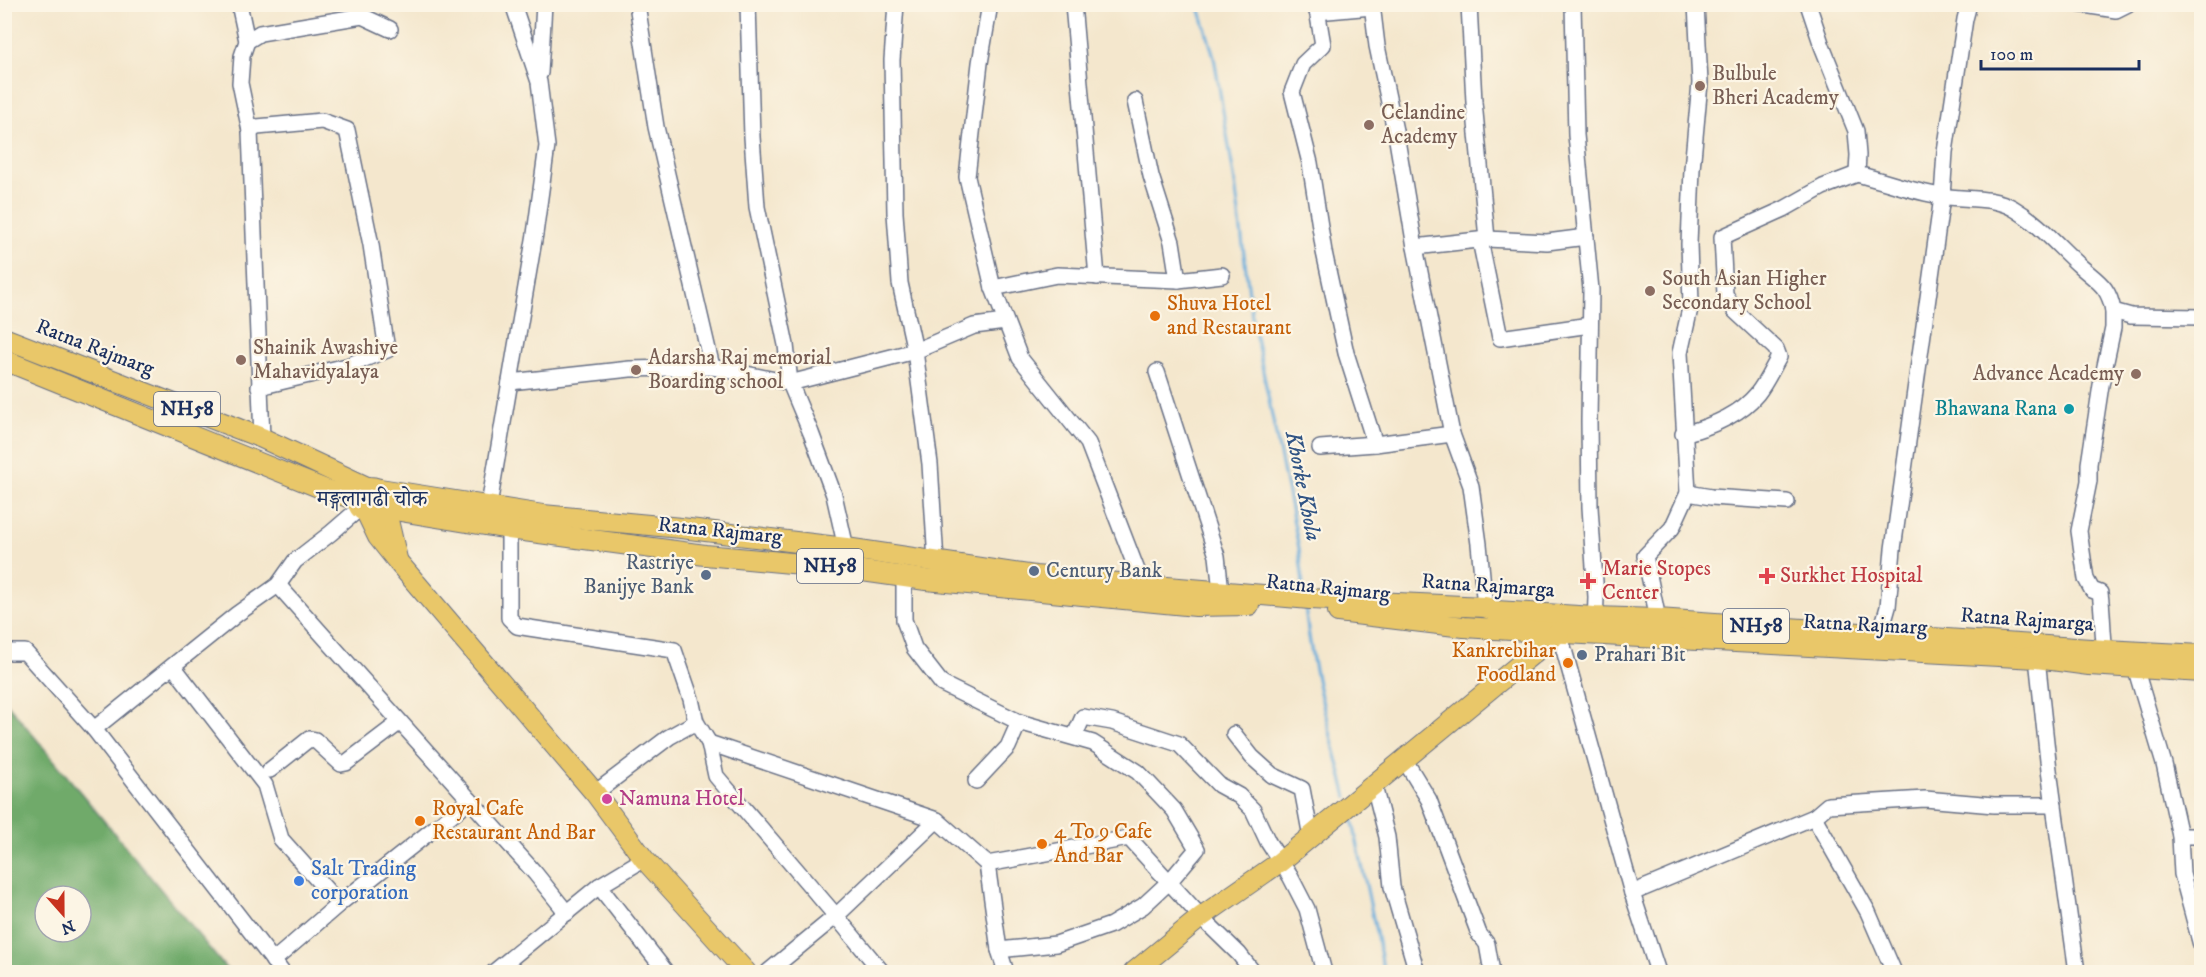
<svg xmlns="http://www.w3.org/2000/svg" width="2206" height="977" font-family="'IM FELL DW Pica','Noto Serif Devanagari',serif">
<rect width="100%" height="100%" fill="#fcf5e5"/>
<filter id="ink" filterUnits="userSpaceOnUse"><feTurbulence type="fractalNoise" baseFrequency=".0167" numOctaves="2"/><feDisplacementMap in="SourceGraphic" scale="12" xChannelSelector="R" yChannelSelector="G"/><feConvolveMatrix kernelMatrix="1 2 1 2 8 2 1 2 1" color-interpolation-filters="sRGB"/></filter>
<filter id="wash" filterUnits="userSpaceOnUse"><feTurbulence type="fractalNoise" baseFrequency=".008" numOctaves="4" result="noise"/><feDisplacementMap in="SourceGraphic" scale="24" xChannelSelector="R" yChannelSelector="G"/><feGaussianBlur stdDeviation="1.35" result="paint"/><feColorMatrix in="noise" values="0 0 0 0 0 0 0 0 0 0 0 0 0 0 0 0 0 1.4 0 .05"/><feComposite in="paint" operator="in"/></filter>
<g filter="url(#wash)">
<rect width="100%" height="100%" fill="#f4e7cd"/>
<path fill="#70aa6a" stroke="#466c64" stroke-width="1.5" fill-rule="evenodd" d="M4,701H5L229,972H5ZM45,896H81V932H45Z"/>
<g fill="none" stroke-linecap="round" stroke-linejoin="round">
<g stroke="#65acdc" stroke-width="3">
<polyline points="1198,4 1214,57 1235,183 1252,317 1299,548 1304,592"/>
<path d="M1305,605C1311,670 1331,734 1347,797"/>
<polyline points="1351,813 1381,956 1383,972"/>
</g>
</g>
</g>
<g filter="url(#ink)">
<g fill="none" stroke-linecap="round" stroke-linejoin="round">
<g stroke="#676f85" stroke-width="18">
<g id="minor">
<polyline points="239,4 247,41 242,56 240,83 250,131 262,438"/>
<polyline points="637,4 656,127 712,367"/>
<polyline points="748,4 752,137 757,207 786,345 790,383 811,433 834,495 846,548"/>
<polyline points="896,4 892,60 895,213 900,283 915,351 930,464 936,562"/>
<polyline points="990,4 980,63 967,177 993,288 1020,358 1088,443 1143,586"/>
<polyline points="1073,4 1097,277"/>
<polyline points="1316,4 1323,45 1303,64 1292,92 1310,163 1324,252 1346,353 1375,444"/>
<polyline points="1372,4 1377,46 1397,140 1415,247 1452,434 1471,486 1479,544 1485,607"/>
<polyline points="1469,4 1474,102 1487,239"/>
<polyline points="1573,4 1576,135 1591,290 1589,421 1590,507 1596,597 1595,627"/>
<path d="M1808,4L1822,46L1856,131L1858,155L1857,174C1885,181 1913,192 1941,196C1965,200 1991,196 2013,208C2039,223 2057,245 2079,265C2096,281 2109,285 2113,311L2131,316L2202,317"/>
<polyline points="2078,4 2116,10 2128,4"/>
<polyline points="1317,12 1372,7"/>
<polyline points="247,41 260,33 362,16 390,29"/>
<polyline points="540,73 544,4"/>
<polyline points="1135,101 1151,176 1172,242 1178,280"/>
<polyline points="250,131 257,127 322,121 347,130 371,245 387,350 347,366 259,387"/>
<polyline points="1480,240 1500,338 1590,325"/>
<polyline points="1415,247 1487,239 1547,242 1586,237"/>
<polyline points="993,288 1057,275 1178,280 1222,275"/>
<polyline points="1157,372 1217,556 1221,591"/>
<polyline points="510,382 630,369 712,367 790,383 915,351 974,326 1005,322"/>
<path d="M1683,434C1710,427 1739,416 1757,394C1766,383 1772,369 1779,357L1776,349L1735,311L1725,294L1722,237L1784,209L1823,187L1857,174"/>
<polyline points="1320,448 1375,444 1452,434"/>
<polyline points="1688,493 1711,497 1787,502"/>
<polyline points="487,517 535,234 547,146 539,82 513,4"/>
<polyline points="509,529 509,618 517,626 529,628 674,650 691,699 696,722 709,743 716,776 836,916 882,972"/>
<polyline points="904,576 904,620 914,648 942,684 1019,722 1093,743 1138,772 1174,810 1197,849 1170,881 1143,906 1111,925 1056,944 999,950"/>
<polyline points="278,585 535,873 567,913"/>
<polyline points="1658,619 1645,556 1672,528 1688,493 1680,353 1691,304 1689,244 1692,169 1700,83 1696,4"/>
<polyline points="1559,632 1632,893 1658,972"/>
<polyline points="1878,642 1888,607 1893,549 1942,197 1945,152 1965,19 1969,4"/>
<path d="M2105,650C2102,631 2103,613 2100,593L2092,590L2086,579L2079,531L2089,481V464L2101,385L2113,328V311"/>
<polyline points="4,652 25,652 94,729 282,972"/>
<polyline points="2037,658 2049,770 2077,972"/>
<polyline points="173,666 265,785 281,839 339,904"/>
<polyline points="2135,667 2164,764 2180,836 2182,874 2202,949"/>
<polyline points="94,729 237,614 278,585 295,561 331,533 360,508"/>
<polyline points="1234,734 1252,757 1272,775 1302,789 1311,837"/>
<polyline points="1074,737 1083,717 1112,722 1179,744 1219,785 1239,796 1253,810 1268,842 1290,876 1307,909 1324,972"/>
<polyline points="709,743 937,820 987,864 999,950 1006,972"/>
<polyline points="1404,759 1429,800 1479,934 1487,944 1492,972"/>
<polyline points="270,770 309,739 315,740 341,764 346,763 400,722"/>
<polyline points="976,781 1008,747 1019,722"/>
<polyline points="1374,786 1387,837 1392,887 1417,972"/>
<polyline points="595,793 669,737 696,722"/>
<polyline points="1814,817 1828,805 1925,799 1994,805 2054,805"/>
<polyline points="2180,836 2202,836"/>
<polyline points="987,864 1129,838 1201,917 1239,954 1253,972"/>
<polyline points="599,886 666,972"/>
<polyline points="1632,893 1814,817 1868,912 1894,972"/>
<polyline points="273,961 339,904 470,800"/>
<polyline points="494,972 599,886 644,859"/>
<polyline points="768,972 836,916 937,820"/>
</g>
</g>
<g stroke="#676f85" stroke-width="22">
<g id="major">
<path d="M4,338L262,438L367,487C396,485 385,523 364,511C353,505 359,493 367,487"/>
<polyline points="4,360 326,490 358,500"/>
<polyline points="380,489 543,515 681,528 846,548 1035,576 1310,599 1485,607 1496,611 1595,617 1658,619 2105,650 2202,655"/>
<polyline points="382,508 509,529 705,555 834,567 926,580 1196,606 1249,605"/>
<polyline points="380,510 388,520 397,559"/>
<polyline points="366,512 378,537 398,562 595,793 644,859 746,972"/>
<polyline points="1338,612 1464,627 1527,631 2037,658 2089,665 2202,672"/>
<polyline points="1134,972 1201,917 1280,862 1559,632"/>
</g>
</g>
<use href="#minor" stroke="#fff" stroke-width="15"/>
<use href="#major" stroke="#e9c769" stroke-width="20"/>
</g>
</g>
<g fill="#8d6e63" stroke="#fcf5e5" stroke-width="2">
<circle cx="1700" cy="86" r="6"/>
<circle cx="1369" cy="125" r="6"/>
<circle cx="1650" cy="291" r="6"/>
<circle cx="241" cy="360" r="6"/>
<circle cx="636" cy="370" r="6"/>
<circle cx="2136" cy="374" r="6"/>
</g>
<g fill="#e8710a" stroke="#fcf5e5" stroke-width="2">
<circle cx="1155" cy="316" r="6"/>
<circle cx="1568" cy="663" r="6"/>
<circle cx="420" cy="821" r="6"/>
<circle cx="1042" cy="844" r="6"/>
</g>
<circle fill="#0f9aa8" stroke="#fcf5e5" stroke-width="2" cx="2069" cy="409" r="6"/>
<g fill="#5c6f8a" stroke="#fcf5e5" stroke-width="2">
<circle cx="1034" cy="571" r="6"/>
<circle cx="706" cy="575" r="6"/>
<circle cx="1582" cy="655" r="6"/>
</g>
<g fill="#e0444e" stroke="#fcf5e5" stroke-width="2">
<path d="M1764 567h6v6h6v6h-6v6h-6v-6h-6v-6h6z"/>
<path d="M1585 572h6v6h6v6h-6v6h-6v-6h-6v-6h6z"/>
</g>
<circle fill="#d1479c" stroke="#fcf5e5" stroke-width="2" cx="607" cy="799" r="6"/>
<circle fill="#3f7fe0" stroke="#fcf5e5" stroke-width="2" cx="299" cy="881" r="6"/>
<g text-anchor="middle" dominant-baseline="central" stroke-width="4.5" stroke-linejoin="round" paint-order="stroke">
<g fill="#fcf5e5" stroke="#5e6a86" stroke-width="1.5">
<rect x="154" y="392" width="66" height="34" rx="4.5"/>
<rect x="797" y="549" width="66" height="34" rx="4.5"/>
<rect x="1723" y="609" width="66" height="34" rx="4.5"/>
</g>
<g font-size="20" font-weight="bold" fill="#1b2f5e">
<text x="187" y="409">NH58</text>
<text x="830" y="566">NH58</text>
<text x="1756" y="626">NH58</text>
</g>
<g font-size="21" fill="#785e54" stroke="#fcf5e5" text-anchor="start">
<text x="1712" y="74">Bulbule<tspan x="1712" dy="24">Bheri Academy</tspan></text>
<text x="1381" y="113">Celandine<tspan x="1381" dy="24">Academy</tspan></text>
<text x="1662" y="279">South Asian Higher<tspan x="1662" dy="24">Secondary School</tspan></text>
<text x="253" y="348">Shainik Awashiye<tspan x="253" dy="24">Mahavidyalaya</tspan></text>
<text x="648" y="358">Adarsha Raj memorial<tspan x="648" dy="24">Boarding school</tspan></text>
<text x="2124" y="374" text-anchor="end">Advance Academy</text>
</g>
<g font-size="21" fill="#c56008" stroke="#fcf5e5" text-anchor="start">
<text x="1167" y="304">Shuva Hotel<tspan x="1167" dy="24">and Restaurant</tspan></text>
<text x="1556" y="651" text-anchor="end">Kankrebihar<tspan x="1556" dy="24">Foodland</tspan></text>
<text x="432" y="809">Royal Cafe<tspan x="432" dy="24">Restaurant And Bar</tspan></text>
<text x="1054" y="832">4 To 9 Cafe<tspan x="1054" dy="24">And Bar</tspan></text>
</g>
<g font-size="21" fill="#1b2f5e" stroke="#fcf5e5">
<text transform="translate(95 348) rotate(21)">Ratna Rajmarg</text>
<text transform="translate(720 531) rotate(6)">Ratna Rajmarg</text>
<text transform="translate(1488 586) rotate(4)">Ratna Rajmarga</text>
<text transform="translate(1328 588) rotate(6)">Ratna Rajmarg</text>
<text transform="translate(2027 620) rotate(4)">Ratna Rajmarga</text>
<text transform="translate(1865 625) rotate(3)">Ratna Rajmarg</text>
</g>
<g font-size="21" fill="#0d838f" stroke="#fcf5e5" text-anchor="end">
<text x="2057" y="409">Bhawana Rana</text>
</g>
<g font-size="21" fill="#4e5e75" stroke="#fcf5e5" text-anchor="start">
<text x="694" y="563" text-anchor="end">Rastriye<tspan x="694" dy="24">Banijye Bank</tspan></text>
<text x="1046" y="571">Century Bank</text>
<text x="1594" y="655">Prahari Bit</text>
</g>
<g font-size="21" fill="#be3a42" stroke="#fcf5e5" text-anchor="start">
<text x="1602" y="569">Marie Stopes<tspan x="1602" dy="24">Center</tspan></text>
<text x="1780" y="576">Surkhet Hospital</text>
</g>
<g font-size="21" fill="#b23c85" stroke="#fcf5e5" text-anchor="start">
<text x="619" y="799">Namuna Hotel</text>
</g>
<g font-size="21" fill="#366cbe" stroke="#fcf5e5" text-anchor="start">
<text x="311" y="869">Salt Trading<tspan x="311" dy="24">corporation</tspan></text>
</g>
<g font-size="22" font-style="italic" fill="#315484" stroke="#fcf5e5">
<text transform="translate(1303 486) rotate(79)">Khorke Khola</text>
</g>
<g font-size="22" fill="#1b2f5e" stroke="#fcf5e5">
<text x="372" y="499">मङ्गलागढी चोक</text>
</g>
</g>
<rect width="2206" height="977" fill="none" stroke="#fcf5e5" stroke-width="24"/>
<g transform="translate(63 914) rotate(159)"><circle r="28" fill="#fcf5e5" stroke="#a2a6af" stroke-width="1.5"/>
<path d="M0-4.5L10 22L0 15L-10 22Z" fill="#c8321e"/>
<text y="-9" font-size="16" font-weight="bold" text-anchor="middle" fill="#1b2f5e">N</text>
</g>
<path d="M1981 60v9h158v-9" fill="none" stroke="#1b2f5e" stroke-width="3"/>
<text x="1990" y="60" font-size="18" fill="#1b2f5e" stroke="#fcf5e5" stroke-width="4.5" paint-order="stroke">100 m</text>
</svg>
